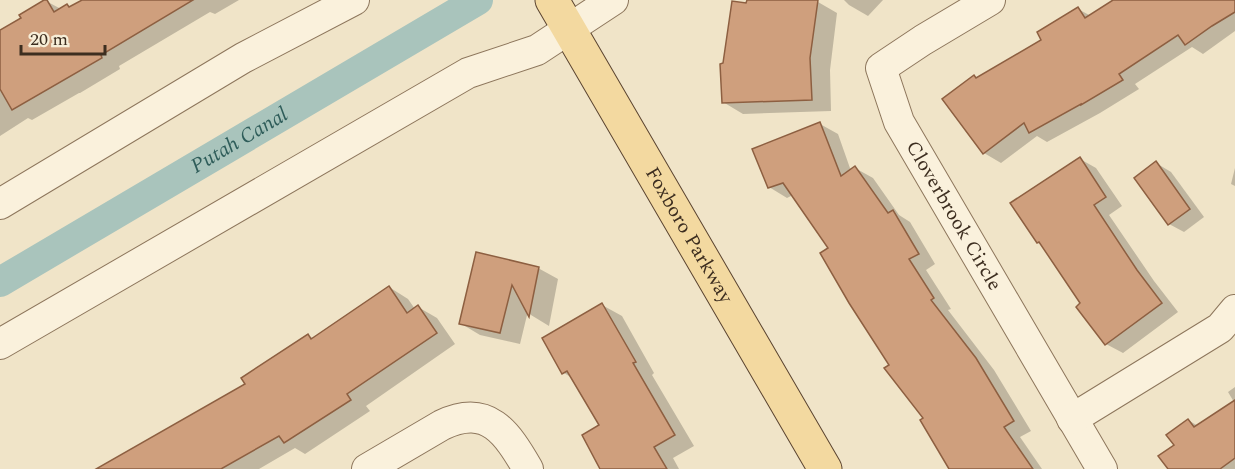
<svg xmlns="http://www.w3.org/2000/svg" width="1235" height="469" font-family="Spectral,serif">
<rect width="100%" height="100%" fill="#f0e4c8"/>
<g fill="#0003">
<polygon points="85,0 239,0 215,14 210,12 119,66 120,69 80,93 79,93 32,120 28,118 0,136 0,32 23,19 46,1 61,9 67,5 71,8"/>
<polygon points="748,0 805,0 818,2 837,13 830,70 831,111 743,114 723,102 725,65"/>
<polygon points="844,0 883,0 868,16 849,5"/>
<polygon points="1116,0 1235,0 1235,31 1203,54 1192,47 1135,84 1139,89 1100,113 1047,142 1037,136 1001,163 984,153 977,79 1043,40 1078,9 1091,16"/>
<polygon points="820,124 838,134 851,171 855,168 873,178 899,215 910,222 935,264 926,270 951,309 948,310 994,370 1031,431 1020,437 1042,469 951,469 925,419 891,365 830,249 793,195 787,198 769,187"/>
<polygon points="1080,159 1096,168 1122,206 1109,215 1154,281 1178,312 1123,353 1106,344 1083,304 1043,245 1038,242"/>
<polygon points="1156,163 1171,172 1204,217 1184,232 1169,224"/>
<polygon points="1235,168 1235,186 1231,184"/>
<polygon points="477,254 538,268 558,279 549,326 531,315 528,311 520,344 480,335 460,323"/>
<polygon points="389,287 408,299 415,309 418,307 437,318 455,344 366,406 370,411 305,454 295,448 259,469 100,469 132,448 134,449 247,384 308,335 314,339"/>
<polygon points="602,305 622,316 654,373 652,375 694,446 673,458 679,469 602,469 601,426 574,379 564,373 544,338"/>
<polygon points="1235,387 1235,469 1169,469 1176,445 1188,420 1198,426 1234,402 1228,392"/>
</g>
<g fill="none" stroke-linecap="round" stroke-linejoin="round">
<path stroke="#a9c4bc" stroke-width="30" id="s1" d="M0,282L478,0"/>
</g>
<g fill="#cf9f7d" stroke="#8d5f41" stroke-width="1.5">
<polygon points="44,0 47,0 54,12 67,4 69,7 82,0 193,0 101,55 102,58 12,110 0,89 0,30 21,18 19,15"/>
<polygon points="747,0 818,0 810,58 812,100 722,103 720,64 723,63 732,1 746,3"/>
<polygon points="1113,0 1235,0 1235,12 1212,26 1185,45 1178,35 1119,74 1123,80 1081,105 1081,104 1029,133 1024,123 983,154 942,99 974,75 976,78 1041,40 1037,32 1078,7 1085,18"/>
<polygon points="820,122 841,176 855,166 888,213 893,210 919,254 909,259 934,298 931,300 976,358 1014,421 1004,427 1033,469 949,469 920,420 923,418 884,368 889,365 849,303 820,253 828,248 783,183 768,188 752,149"/>
<polygon points="1080,157 1106,197 1094,205 1137,270 1162,303 1105,345 1076,307 1080,303 1039,242 1037,243 1010,203"/>
<polygon points="1156,161 1190,209 1168,225 1134,178"/>
<polygon points="476,252 539,267 529,317 512,285 500,333 459,324"/>
<polygon points="389,286 407,313 418,305 437,333 347,394 351,400 284,443 279,436 221,469 96,469 245,384 241,378 308,334 311,339"/>
<polygon points="602,303 636,362 633,363 675,435 654,447 667,469 600,469 582,435 599,425 567,371 562,374 542,338"/>
<polygon points="1235,400 1235,458 1220,469 1168,469 1158,456 1174,445 1166,435 1188,419 1194,427"/>
</g>
<g fill="none" stroke-linecap="round" stroke-linejoin="round">
<g stroke="#8d765c" stroke-width="32">
<g id="minor">
<path id="s2" d="M990,0L923,40L881,68L899,122L1102,469"/>
<polyline points="0,204 243,58 354,0"/>
<polyline points="0,344 468,73 537,50 613,0"/>
<polyline points="1072,419 1220,328 1235,310"/>
<path d="M367,469L442,425C488,403 507,433 528,469"/>
</g>
</g>
<g stroke="#5b4430" stroke-width="35">
<g id="major">
<path id="s3" d="M552,0L825,469"/>
</g>
</g>
<use href="#minor" stroke="#faf1dc" stroke-width="30"/>
<use href="#major" stroke="#f3d9a0" stroke-width="33"/>
</g>
<g text-anchor="middle" dominant-baseline="central" stroke-width="5" stroke-linejoin="round" paint-order="stroke">
<g font-size="20" fill="#3d2e20" stroke="#f7eed8">
<text stroke="none"><textPath href="#s2" startOffset="294">Cloverbrook Circle</textPath></text>
<text stroke="none"><textPath href="#s3" startOffset="272">Foxboro Parkway</textPath></text>
</g>
<g font-size="21" font-style="italic" fill="#2f5d5a" stroke="#f7eed8">
<text stroke="none"><textPath href="#s1" startOffset="278">Putah Canal</textPath></text>
</g>
</g>
<path d="M21 45v9h84v-9" fill="none" stroke="#3d2e20" stroke-width="3"/>
<text x="30" y="45" font-size="18" fill="#3d2e20" stroke="#f7eed8" stroke-width="4.5" paint-order="stroke">20 m</text>
</svg>
